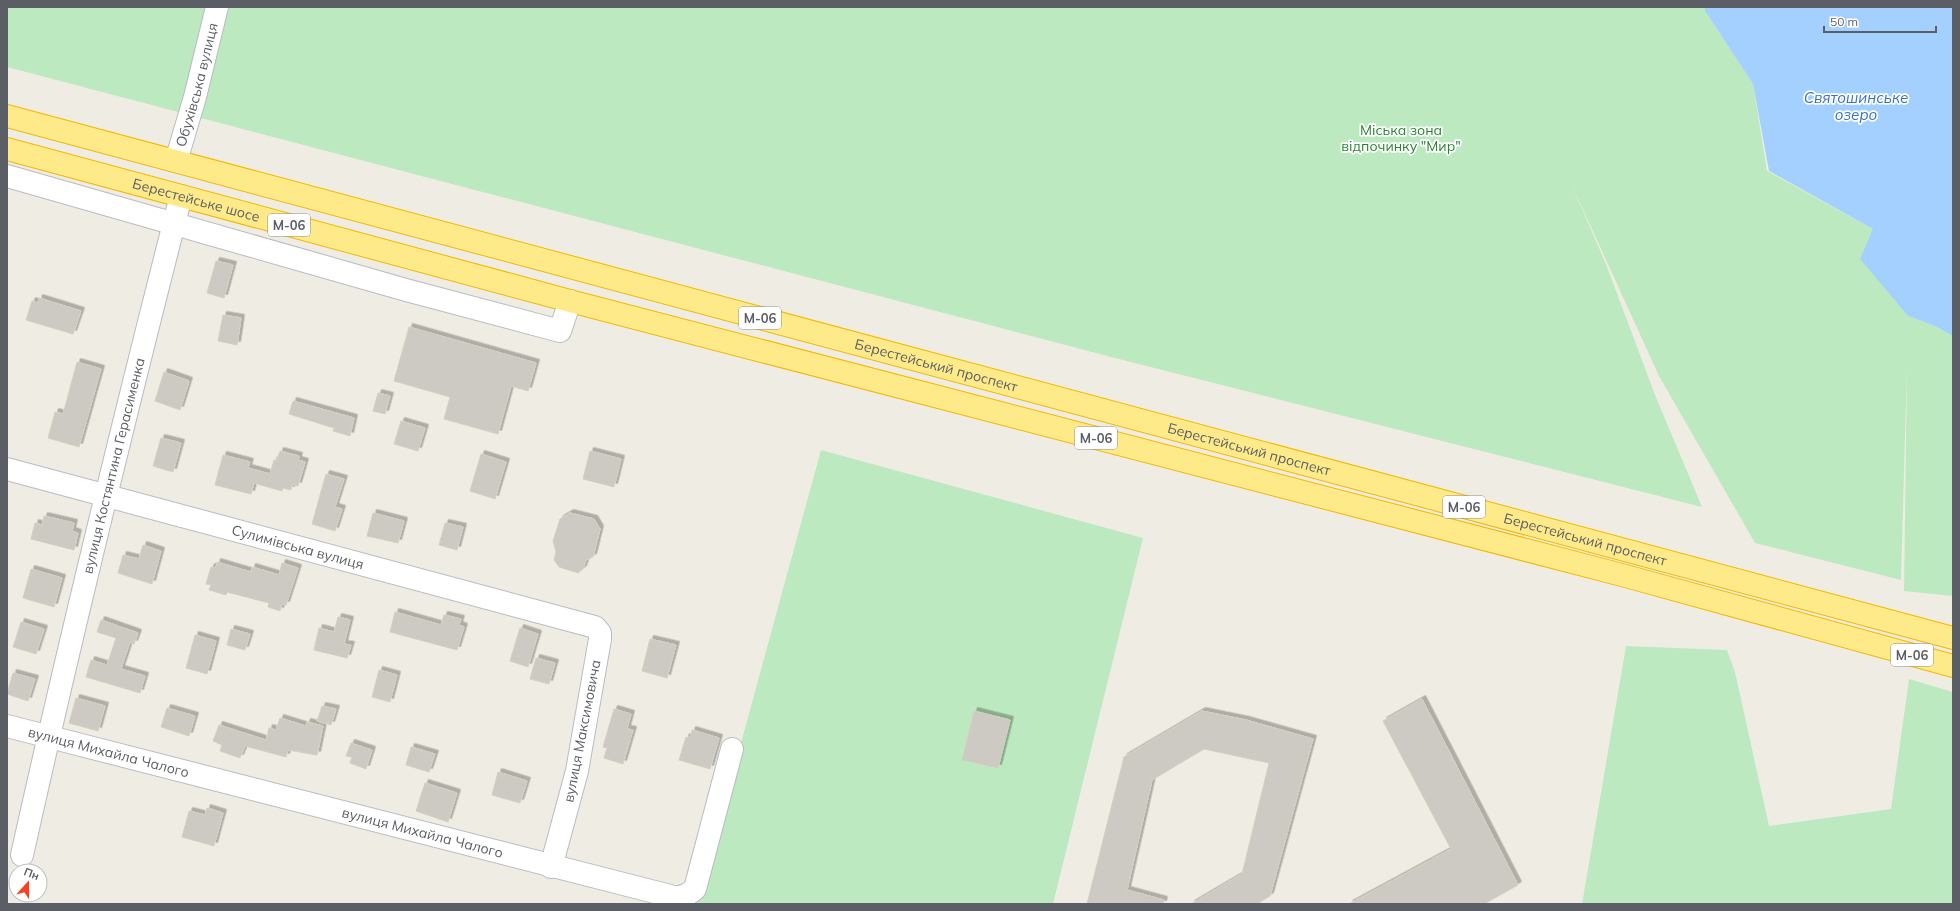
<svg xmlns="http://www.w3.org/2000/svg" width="1960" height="911" font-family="Mulish,sans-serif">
<defs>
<filter id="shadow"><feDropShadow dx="3.5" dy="-3.5" stdDeviation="0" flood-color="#0004"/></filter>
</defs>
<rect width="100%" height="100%" fill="#efede3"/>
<g fill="#bde9c0">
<polygon points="7,7 1704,7 1705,11 1753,84 1767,171 1873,229 1908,316 1935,326 1953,336 1953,596 1904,591 1907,366 1901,580 1755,543 1659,376 1570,181 1606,264 1655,395 1702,507 1111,357 7,67"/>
<polygon points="821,450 1143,538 1053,904 697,904"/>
<polygon points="1626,646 1727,650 1735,672 1769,826 1891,809 1909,679 1953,692 1953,904 1582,904"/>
</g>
<polygon fill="#a3d0ff" points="1704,7 1953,7 1953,336 1935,326 1908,316 1860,259 1873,229 1769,171 1753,84 1705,11"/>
<g fill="#cccac2" stroke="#d4d0c0" filter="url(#shadow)">
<polygon points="216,261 233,265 224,298 207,293"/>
<polygon points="39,298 81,311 73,334 26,320 32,301 38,303"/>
<polygon points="223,315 241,318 237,345 218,341"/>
<polygon points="409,327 536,363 528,391 511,386 498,434 444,419 450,397 394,381"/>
<polygon points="77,362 101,369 79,447 48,438 55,412 63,414"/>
<polygon points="164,372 189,381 180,410 155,401"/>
<polygon points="378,393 390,396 385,414 373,411"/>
<polygon points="293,401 354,418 350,436 333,431 334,428 289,414"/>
<polygon points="401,421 425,428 418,451 394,444"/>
<polygon points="161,438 181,443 173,472 153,466"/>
<polygon points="280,451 299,456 298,460 305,462 298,486 292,484 291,490 283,488 282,491 254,483 251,494 215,485 223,455 250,462 248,468 270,474 274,460 277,461"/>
<polygon points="590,451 621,459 614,487 583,479"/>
<polygon points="481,454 506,462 495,499 470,491"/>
<polygon points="326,474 344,479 335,507 342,509 335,531 312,524"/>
<polygon points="373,513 404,521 398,543 367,536"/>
<polygon points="570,513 594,519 600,529 593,557 586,560 583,569 578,573 559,567 554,560 556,552 553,541 560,519"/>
<polygon points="44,516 74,523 72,531 78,533 74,550 31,539 35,523 42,525"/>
<polygon points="445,523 463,527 457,550 439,545"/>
<polygon points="143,545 161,551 152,584 118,573 123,555 139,559"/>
<polygon points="217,562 251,572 252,567 279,575 282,563 298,568 286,605 282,604 280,611 268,607 269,603 227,592 226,595 209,590 211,585 206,584 211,567 216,568"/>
<polygon points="31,569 62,578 54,607 23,598"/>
<polygon points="395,612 441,625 444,615 461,619 459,625 464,627 457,650 390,632"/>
<polygon points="338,617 350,620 344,644 351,645 347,658 314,650 319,628 334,632"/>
<polygon points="101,620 138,633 134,644 130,642 121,669 145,676 140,693 86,677 91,660 107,665 116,638 97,632"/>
<polygon points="21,622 44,629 36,654 13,647"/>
<polygon points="520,628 538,634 528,667 510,661"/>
<polygon points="231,629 250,634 245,650 227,645"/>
<polygon points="195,635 216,641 207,674 186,668"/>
<polygon points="650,639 676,645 667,678 642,671"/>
<polygon points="536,658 555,663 549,684 530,679"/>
<polygon points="379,670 397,675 390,702 372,697"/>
<polygon points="13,673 35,679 28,701 7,694"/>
<polygon points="76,698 105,706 98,731 69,723"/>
<polygon points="1422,699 1518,885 1484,904 1349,904 1451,849 1383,721"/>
<polygon points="322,706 336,709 331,725 317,721"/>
<polygon points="167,708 195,716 189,736 161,727"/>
<polygon points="614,709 631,714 627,729 633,730 623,764 604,758 607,748 603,747"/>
<polygon points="974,711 1010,720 998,768 962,760"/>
<polygon points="1202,711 1246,720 1313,739 1270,896 1257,904 1191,904 1242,874 1269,763 1204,749 1152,780 1127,890 1164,900 1163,904 1087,904 1124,757"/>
<polygon points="280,718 306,726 307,722 323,726 317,755 288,750 286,757 245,746 240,758 220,751 222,745 213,741 219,725 266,740 269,728 276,730"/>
<polygon points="692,730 719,738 710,769 679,760 686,737 690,738"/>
<polygon points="351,743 372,750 366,769 350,763 352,757 346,756"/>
<polygon points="411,747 435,754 429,772 406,765"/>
<polygon points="498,772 527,781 520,803 492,795"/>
<polygon points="425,783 457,793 448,822 416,811"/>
<polygon points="207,808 223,813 214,846 182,837 189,811 205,815"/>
</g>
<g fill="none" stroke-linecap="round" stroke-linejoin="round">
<g stroke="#b8bbc0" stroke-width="24">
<g id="minor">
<path id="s1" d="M176,161L195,97L217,7"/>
<polyline points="7,176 406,290 560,331 570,301"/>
<path id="s2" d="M7,469L595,627L600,633V639L577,771L551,867"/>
<path id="s3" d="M7,726L678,898L688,894L695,889L732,749"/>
<path id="s4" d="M22,855C71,635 125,415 181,196"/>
</g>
</g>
<g stroke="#f2b800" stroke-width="24">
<g id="highway">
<path id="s5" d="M7,116L1953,638"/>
<path id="s6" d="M7,149L570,301L1622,575L1953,666"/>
</g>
</g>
<use href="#minor" stroke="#fff" stroke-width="22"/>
<use href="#highway" stroke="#ffea8a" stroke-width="22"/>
</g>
<g text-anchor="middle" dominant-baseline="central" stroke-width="3.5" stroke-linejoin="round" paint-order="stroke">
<g fill="#fff" stroke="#8c8f93" stroke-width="1">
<rect x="268" y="214" width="42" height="22" rx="3"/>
<rect x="739" y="307" width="42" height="22" rx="3"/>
<rect x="1075" y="427" width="42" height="22" rx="3"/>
<rect x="1443" y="496" width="42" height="22" rx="3"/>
<rect x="1891" y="644" width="42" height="22" rx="3"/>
</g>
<g font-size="13" font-weight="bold" fill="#5b5f65">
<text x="289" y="225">М-06</text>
<text x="760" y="318">М-06</text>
<text x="1096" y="438">М-06</text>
<text x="1464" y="507">М-06</text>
<text x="1912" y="655">М-06</text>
</g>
<g font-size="14" fill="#5b5f65" stroke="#fff">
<text stroke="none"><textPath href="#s1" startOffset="79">Обухівська вулиця</textPath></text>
<text stroke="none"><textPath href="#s6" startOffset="196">Берестейське шосе</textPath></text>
<text stroke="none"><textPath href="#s5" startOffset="962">Берестейський проспект</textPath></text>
<text stroke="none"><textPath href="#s5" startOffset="1286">Берестейський проспект</textPath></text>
<text stroke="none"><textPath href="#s4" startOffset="400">вулиця Костянтина Герасименка</textPath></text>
<text stroke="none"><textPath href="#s5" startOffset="1634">Берестейський проспект</textPath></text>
<text stroke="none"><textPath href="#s2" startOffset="301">Сулимівська вулиця</textPath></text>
<text transform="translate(582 731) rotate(-79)">вулиця Максимовича</text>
<text stroke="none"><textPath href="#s3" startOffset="105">вулиця Михайла Чалого</textPath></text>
<text stroke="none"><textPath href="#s3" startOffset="429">вулиця Михайла Чалого</textPath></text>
</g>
<g font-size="14" fill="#2d8237" stroke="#fff">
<text x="1401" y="130">Міська зона<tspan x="1401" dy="16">відпочинку "Мир"</tspan></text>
</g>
<g font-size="15" font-style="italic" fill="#3972c4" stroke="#fff">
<text x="1856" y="97">Святошинське<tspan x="1856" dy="17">озеро</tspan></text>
</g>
</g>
<rect width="1960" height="911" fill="none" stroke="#5b5f65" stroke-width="16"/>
<g transform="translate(28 883) rotate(21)"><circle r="19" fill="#ffffff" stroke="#bdbfc1"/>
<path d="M0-3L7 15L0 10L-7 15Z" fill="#f74121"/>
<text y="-6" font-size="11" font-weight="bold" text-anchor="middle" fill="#5b5f65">Пн</text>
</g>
<path d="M1824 26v6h112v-6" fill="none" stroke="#5b5f65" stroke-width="2"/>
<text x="1830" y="26" font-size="12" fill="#5b5f65" stroke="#ffffff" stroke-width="3" paint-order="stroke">50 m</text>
</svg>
